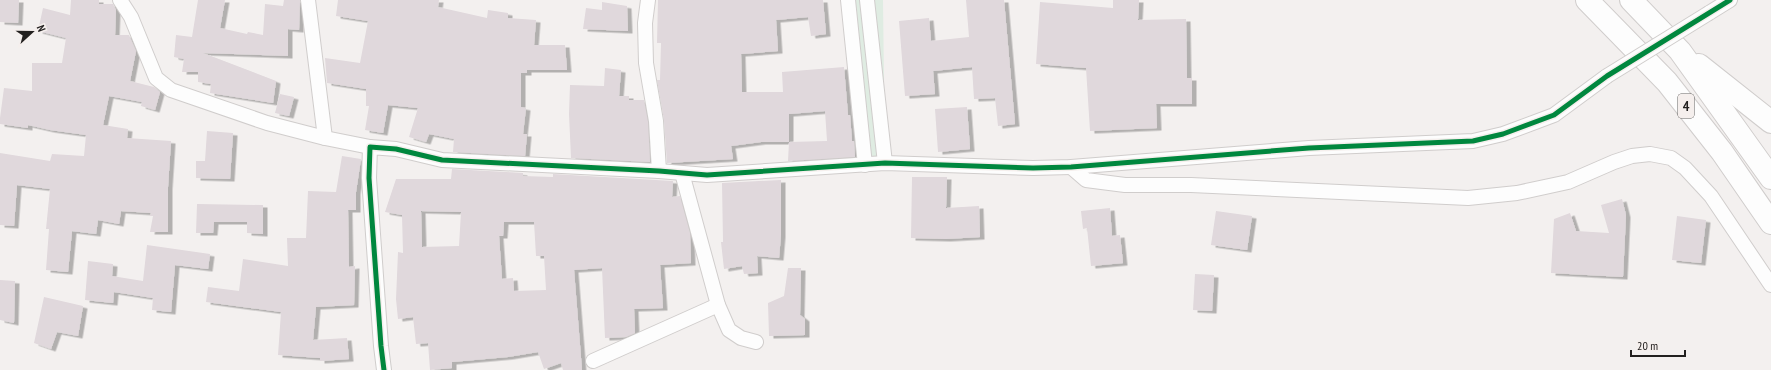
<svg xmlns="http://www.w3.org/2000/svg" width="1771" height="370" font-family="'PT Sans Narrow',sans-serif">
<defs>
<filter id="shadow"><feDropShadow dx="4.5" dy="2.5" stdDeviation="0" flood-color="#0004"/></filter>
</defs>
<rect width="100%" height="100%" fill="#f3f0ef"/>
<polygon fill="#dfece2" points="851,0 883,0 885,163 865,165"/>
<g fill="#e0d8dc" fill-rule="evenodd" filter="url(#shadow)">
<polygon points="0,0 19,0 18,23 0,22"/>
<polygon points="71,0 99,0 99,4 113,4 116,10 115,35 129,35 136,51 130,81 154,87 160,92 155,110 141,106 142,102 109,96 103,125 128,129 127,138 171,141 168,187 168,232 150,232 153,216 150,216 151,213 121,211 119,224 98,220 96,234 72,231 68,272 46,270 49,229 46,229 50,189 17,185 14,226 0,225 0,153 50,161 52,154 84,156 86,135 50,130 28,125 28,128 0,124 0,118 4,88 32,91 32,63 62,63 66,38 38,31 43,8 70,15"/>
<polygon points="198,0 225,0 220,28 247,34 248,32 263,35 265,4 283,6 284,0 300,0 299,30 288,29 288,56 203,53 276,81 273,103 210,93 211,84 198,82 198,72 182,72 184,59 174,57 176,35 192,37"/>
<polygon points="338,0 439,0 438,7 487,18 488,10 508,13 508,18 536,20 534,45 565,45 567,70 527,70 527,73 521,73 521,107 526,108 523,134 527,134 525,156 453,152 454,139 429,134 426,142 409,137 418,108 388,105 383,133 365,130 369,106 366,106 366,89 327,83 325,58 360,63 368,21 336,16"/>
<path d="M658,0H823L826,34L811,36L808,17L776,20L778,51L741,54L742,92H783L782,72L844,67L848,115H850L852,141H854L855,157L788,161L789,142H761L731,146L733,159L667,163L664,120L657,80H660L661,43H657ZM825,111L827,141L789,142V114Z"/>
<polygon points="966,0 1004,0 1015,124 998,126 995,98 974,99 972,67 933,71 935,94 905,96 899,21 929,18 931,41 969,37"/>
<polygon points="1113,0 1139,0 1138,20 1186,19 1187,78 1192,78 1192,104 1156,104 1157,128 1090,131 1086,68 1036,64 1040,2 1113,8"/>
<polygon points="602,2 627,6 628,31 583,29 586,8 602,10"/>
<polygon points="605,68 621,70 619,96 629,96 629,100 644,100 648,122 650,162 571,158 569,114 570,85 604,86"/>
<polygon points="280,94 294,97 289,116 275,113"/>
<polygon points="967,107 970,149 938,152 935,109"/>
<polygon points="207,131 233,133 230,179 196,178 196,161 205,161"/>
<polygon points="342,156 361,159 356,192 356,210 348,210 349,267 355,266 354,305 316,307 313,340 347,338 349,359 320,361 320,358 278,355 281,312 206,302 208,287 239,291 243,259 288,266 287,238 306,238 308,191 336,192"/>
<path d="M452,169L523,173V176L553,177V174L673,181L672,197L680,196L690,233L691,263L660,265L663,308L634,309L635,333L626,337L605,338L602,268L574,270L582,370H563L561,363L544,369L538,352L508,357L452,362V368L430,370L428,343L416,344L413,317L398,319L396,299L398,252L403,253L402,215L385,212L396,179H451ZM421,211L461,212L459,246L422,247ZM504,222H534L536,256H544L546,290L514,291L513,278L502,279L499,236H503Z"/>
<polygon points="912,177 947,177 946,208 979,206 980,237 946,239 911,238"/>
<polygon points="781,180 781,235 779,258 757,256 758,273 744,274 742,266 724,269 721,242 723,242 722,183"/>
<polygon points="1622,199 1626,215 1623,277 1551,273 1554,219 1570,213 1576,231 1609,233 1601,205"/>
<polygon points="197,204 263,205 263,234 247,233 247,222 214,222 213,233 196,233"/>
<polygon points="1110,208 1112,236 1120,235 1123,263 1091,266 1087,228 1083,229 1081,211"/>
<polygon points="1216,211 1252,216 1247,250 1211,245"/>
<polygon points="1677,216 1706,220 1701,263 1672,260"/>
<polygon points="147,245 210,254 208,269 175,265 171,312 152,310 153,298 114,292 113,303 85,300 88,261 113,264 112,276 143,281"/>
<polygon points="788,268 801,268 800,315 805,319 805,335 769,336 768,303 784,296"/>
<polygon points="1195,274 1214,275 1212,311 1193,310"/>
<polygon points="0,280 15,281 14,323 0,320"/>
<polygon points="44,297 83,306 78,336 57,332 51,349 34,343"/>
</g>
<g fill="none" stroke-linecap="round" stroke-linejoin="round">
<g stroke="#d0cdcc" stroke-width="16">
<g id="street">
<polyline points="120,0 131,17 156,78 171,90 267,123 325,138 370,147"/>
<polyline points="308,0 325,138"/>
<polyline points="648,0 645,23 646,63 656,121 659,171"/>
<polyline points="848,0 865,165"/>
<polyline points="867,0 885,163"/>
<polyline points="1709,13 1730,0"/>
<polyline points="1071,167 1086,180 1125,185 1191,185 1468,198 1517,193 1568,182 1614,162 1632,156 1650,154 1671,158 1685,168 1711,196 1771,285"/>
<polyline points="682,173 718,305 729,330 741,338 756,342"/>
<polyline points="593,361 718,305"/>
<polyline points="384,370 381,346 369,178 370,147 396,149 442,160 659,171 707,175 885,163 1033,168 1071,167 1309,148 1473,141 1503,134 1554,115 1607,76"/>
</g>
</g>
<g stroke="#d0cdcc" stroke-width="24">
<g id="highway">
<polyline points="1587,0 1667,82 1722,152 1771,223"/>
<polyline points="1631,0 1680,51 1771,178"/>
<polyline points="1699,65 1771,122"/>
</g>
</g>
<use href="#street" stroke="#fdfdfd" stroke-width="14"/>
<use href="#highway" stroke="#fdfdfd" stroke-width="22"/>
<g stroke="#d0cdcc" stroke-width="16" stroke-linecap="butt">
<polyline id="street-bridge" points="1607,76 1709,13"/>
</g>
<use href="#street-bridge" stroke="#fdfdfd" stroke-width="14"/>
<g stroke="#f5efed" stroke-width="8">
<polyline id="cycleway" points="384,370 381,346 369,178 370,147 396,149 442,160 659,171 707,175 885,163 1033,168 1071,167 1309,148 1473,141 1503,134 1554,115 1607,76 1730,0"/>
</g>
<use href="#cycleway" stroke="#00873e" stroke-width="5"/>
</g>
<g text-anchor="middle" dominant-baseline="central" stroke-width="3" stroke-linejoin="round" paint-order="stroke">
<rect fill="#f5efed" stroke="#615e5d" stroke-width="1" x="1678" y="94" width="16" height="24" rx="3"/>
<g font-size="14" font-weight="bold" fill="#22201f">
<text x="1686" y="106">4</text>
</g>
</g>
<g transform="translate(32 32) rotate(69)" stroke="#f5efed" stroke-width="3" paint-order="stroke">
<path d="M0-3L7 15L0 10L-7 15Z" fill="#22201f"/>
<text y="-6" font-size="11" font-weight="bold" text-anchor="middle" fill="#22201f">N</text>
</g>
<path d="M1631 350v6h54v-6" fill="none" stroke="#22201f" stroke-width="2"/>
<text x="1637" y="350" font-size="12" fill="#22201f" stroke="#f5efed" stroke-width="3" paint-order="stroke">20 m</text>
</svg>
